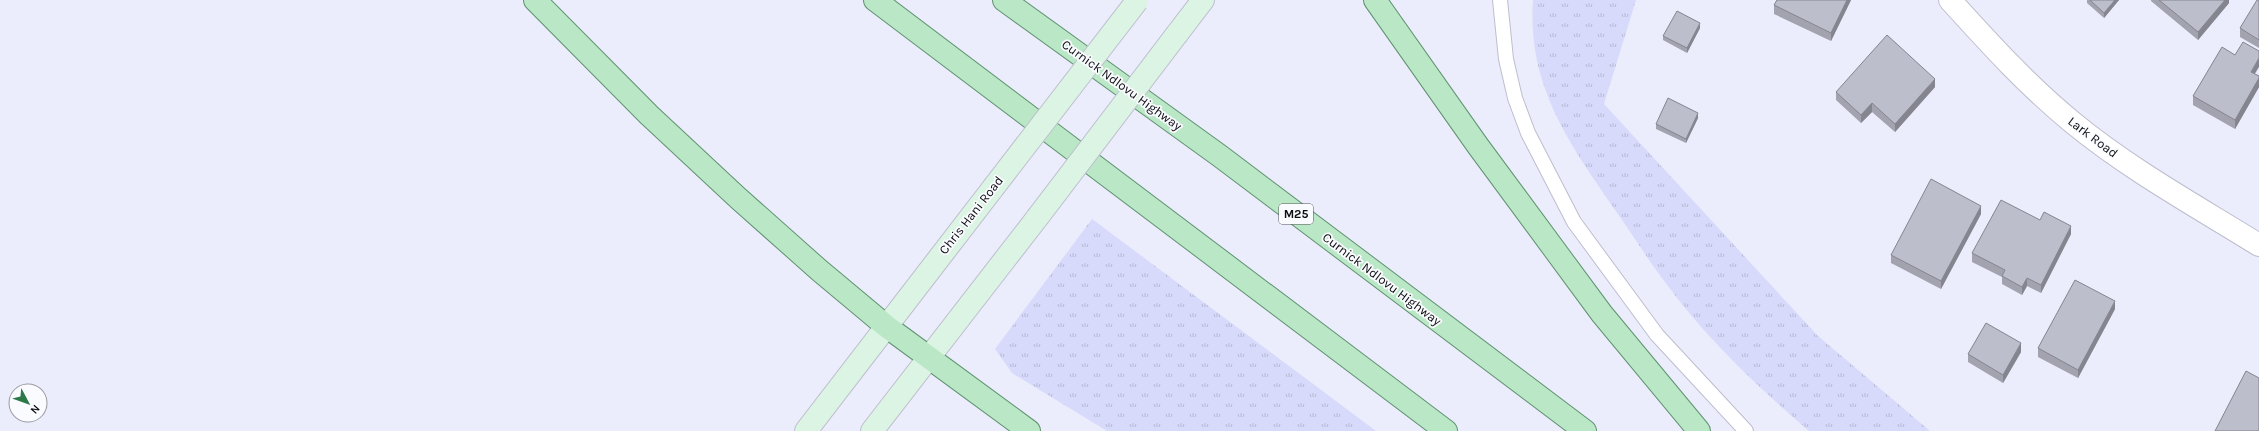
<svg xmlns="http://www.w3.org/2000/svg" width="2259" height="431" font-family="Karla,sans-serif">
<defs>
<pattern id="grass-tufts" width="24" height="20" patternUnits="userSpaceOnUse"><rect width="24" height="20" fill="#d7dafa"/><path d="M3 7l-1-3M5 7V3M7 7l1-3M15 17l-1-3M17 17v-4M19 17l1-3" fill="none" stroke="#b7bad5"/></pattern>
</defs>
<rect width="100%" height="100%" fill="#ebecfc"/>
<g fill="url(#grass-tufts)">
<path d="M1533,0H1636L1604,104L1818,336L1930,431H1809C1759,388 1708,340 1668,286C1651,264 1636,240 1620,217C1572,147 1527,89 1533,0Z"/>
<polygon points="1092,219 1376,431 1107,431 1012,373 995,349"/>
</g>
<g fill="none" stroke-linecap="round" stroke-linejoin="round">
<g stroke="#bdbecd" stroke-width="16">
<polyline id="lane" points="1500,0 1506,59 1515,98 1528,133 1574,222 1657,335 1746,431"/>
</g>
<g stroke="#bdbecd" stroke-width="24">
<path id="street" d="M1950,0C1989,43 2027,85 2072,122C2129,169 2196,206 2259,245"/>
</g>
<g stroke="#bdbecd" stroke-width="24">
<g id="secondary">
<polyline points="1177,34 1203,0"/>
<polyline points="806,431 993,188"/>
<polyline points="872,431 1037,218"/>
</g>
</g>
<g stroke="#609270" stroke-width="24">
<g id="primary">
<polyline points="535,0 649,115 738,198 819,270 886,326 1029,431"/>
<polyline points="875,0 1446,431"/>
<polyline points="1004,0 1220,156 1585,431"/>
<polyline points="1375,0 1478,146 1602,314 1699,431"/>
</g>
</g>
<use href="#lane" stroke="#fff" stroke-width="14"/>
<use href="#street" stroke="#fff" stroke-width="22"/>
<use href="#secondary" stroke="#dcf4e3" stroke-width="22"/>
<use href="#primary" stroke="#bae8c7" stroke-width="22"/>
<g stroke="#bdbecd" stroke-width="24" stroke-linecap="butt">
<g id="secondary-bridge">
<polyline points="993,188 1137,1"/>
<polyline points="1037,218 1177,34"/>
</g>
</g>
<use href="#secondary-bridge" stroke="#dcf4e3" stroke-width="22"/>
</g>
<g fill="#a2a3af">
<polygon points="1777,0 1851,0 1831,41 1774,14 1774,5"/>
<polygon points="2087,0 2119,0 2104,18 2087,3"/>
<polygon points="2151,0 2229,0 2229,3 2198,40 2151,1"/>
<polygon points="2259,0 2259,48 2240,37 2240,28"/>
<polygon points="1700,28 1687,53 1663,40 1663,36"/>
<polygon points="2255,74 2259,76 2259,87 2235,129 2193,105 2193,96"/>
<polygon points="1935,87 1895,132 1872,112 1861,123 1836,100 1836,92"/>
<polygon points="1698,118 1686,143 1656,129 1656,124"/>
<polygon points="1981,214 1941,289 1891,263 1891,255"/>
<polygon points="2040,220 2071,234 2041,293 2027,286 2022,295 2002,284 2002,277 1972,262 1972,253"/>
<polygon points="2115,309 2078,378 2038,357 2038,348"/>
<polygon points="2021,352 2003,383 1968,362 1968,354"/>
</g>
<g fill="#84858f">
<polygon points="1847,0 1851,0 1831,41 1831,33"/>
<polygon points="2115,0 2119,0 2104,18 2104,13"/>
<polygon points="2225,0 2229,0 2229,3 2198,40 2198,32"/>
<polygon points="1700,23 1700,28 1687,53 1687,48"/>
<polygon points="2259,58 2259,67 2251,80 2251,72"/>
<polygon points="2259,78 2259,87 2235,129 2235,120"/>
<polygon points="1935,79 1935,87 1895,132 1895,124"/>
<polygon points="1872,103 1872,112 1861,123 1861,115"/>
<polygon points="1698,113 1698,118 1686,143 1686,139"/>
<polygon points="1981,206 1981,214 1941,289 1941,281"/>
<polygon points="2071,226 2071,234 2041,293 2041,285"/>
<polygon points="2027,278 2027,286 2022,295 2022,287"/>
<polygon points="2115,301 2115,309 2078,378 2078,370"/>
<polygon points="2021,343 2021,352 2003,383 2003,375"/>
</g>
<g fill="#bcbecc" stroke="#84858f">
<polygon points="1777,0 1847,0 1831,33 1774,5"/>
<polygon points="2090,0 2115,0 2104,13"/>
<polygon points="2159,0 2225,0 2198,32"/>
<polygon points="2257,0 2259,0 2259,40 2240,28"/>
<polygon points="1677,11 1700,23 1687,48 1663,36"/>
<polygon points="1887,35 1935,79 1895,124 1872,103 1861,115 1836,92"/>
<polygon points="2243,42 2259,51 2259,58 2251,72 2259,76 2259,78 2235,120 2193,96 2222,47 2235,55"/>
<polygon points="1668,98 1698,113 1686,139 1656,124"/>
<polygon points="1931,179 1981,206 1941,281 1891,255"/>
<polygon points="2001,200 2040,220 2044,212 2071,226 2041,285 2027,278 2022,287 2002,276 2005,270 1972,253"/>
<polygon points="2075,280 2115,301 2078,370 2038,348"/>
<polygon points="1986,323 2021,343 2003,375 1968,354"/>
<polygon points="2246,371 2259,378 2259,431 2215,431"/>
</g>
<g text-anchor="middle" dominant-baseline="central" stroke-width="3.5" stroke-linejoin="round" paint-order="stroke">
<rect fill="#fafbfe" stroke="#545459" stroke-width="1" x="1279" y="204" width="34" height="20" rx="3"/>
<g font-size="12" font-weight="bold" fill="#0d0d12">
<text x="1296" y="214">M25</text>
</g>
<g font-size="13" fill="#0d0d12" stroke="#fafbfe">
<text transform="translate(1122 85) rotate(36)">Curnick Ndlovu Highway</text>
<text transform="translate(2093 137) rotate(37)">Lark Road</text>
<text transform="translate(971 215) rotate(-52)">Chris Hani Road</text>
<text transform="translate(1382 279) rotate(37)">Curnick Ndlovu Highway</text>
</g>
</g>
<g transform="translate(28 403) rotate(131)"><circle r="19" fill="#fafbfe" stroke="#9b9ca0"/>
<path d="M0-3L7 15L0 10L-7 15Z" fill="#2b7948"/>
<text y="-6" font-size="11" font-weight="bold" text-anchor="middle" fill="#0d0d12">N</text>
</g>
</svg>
